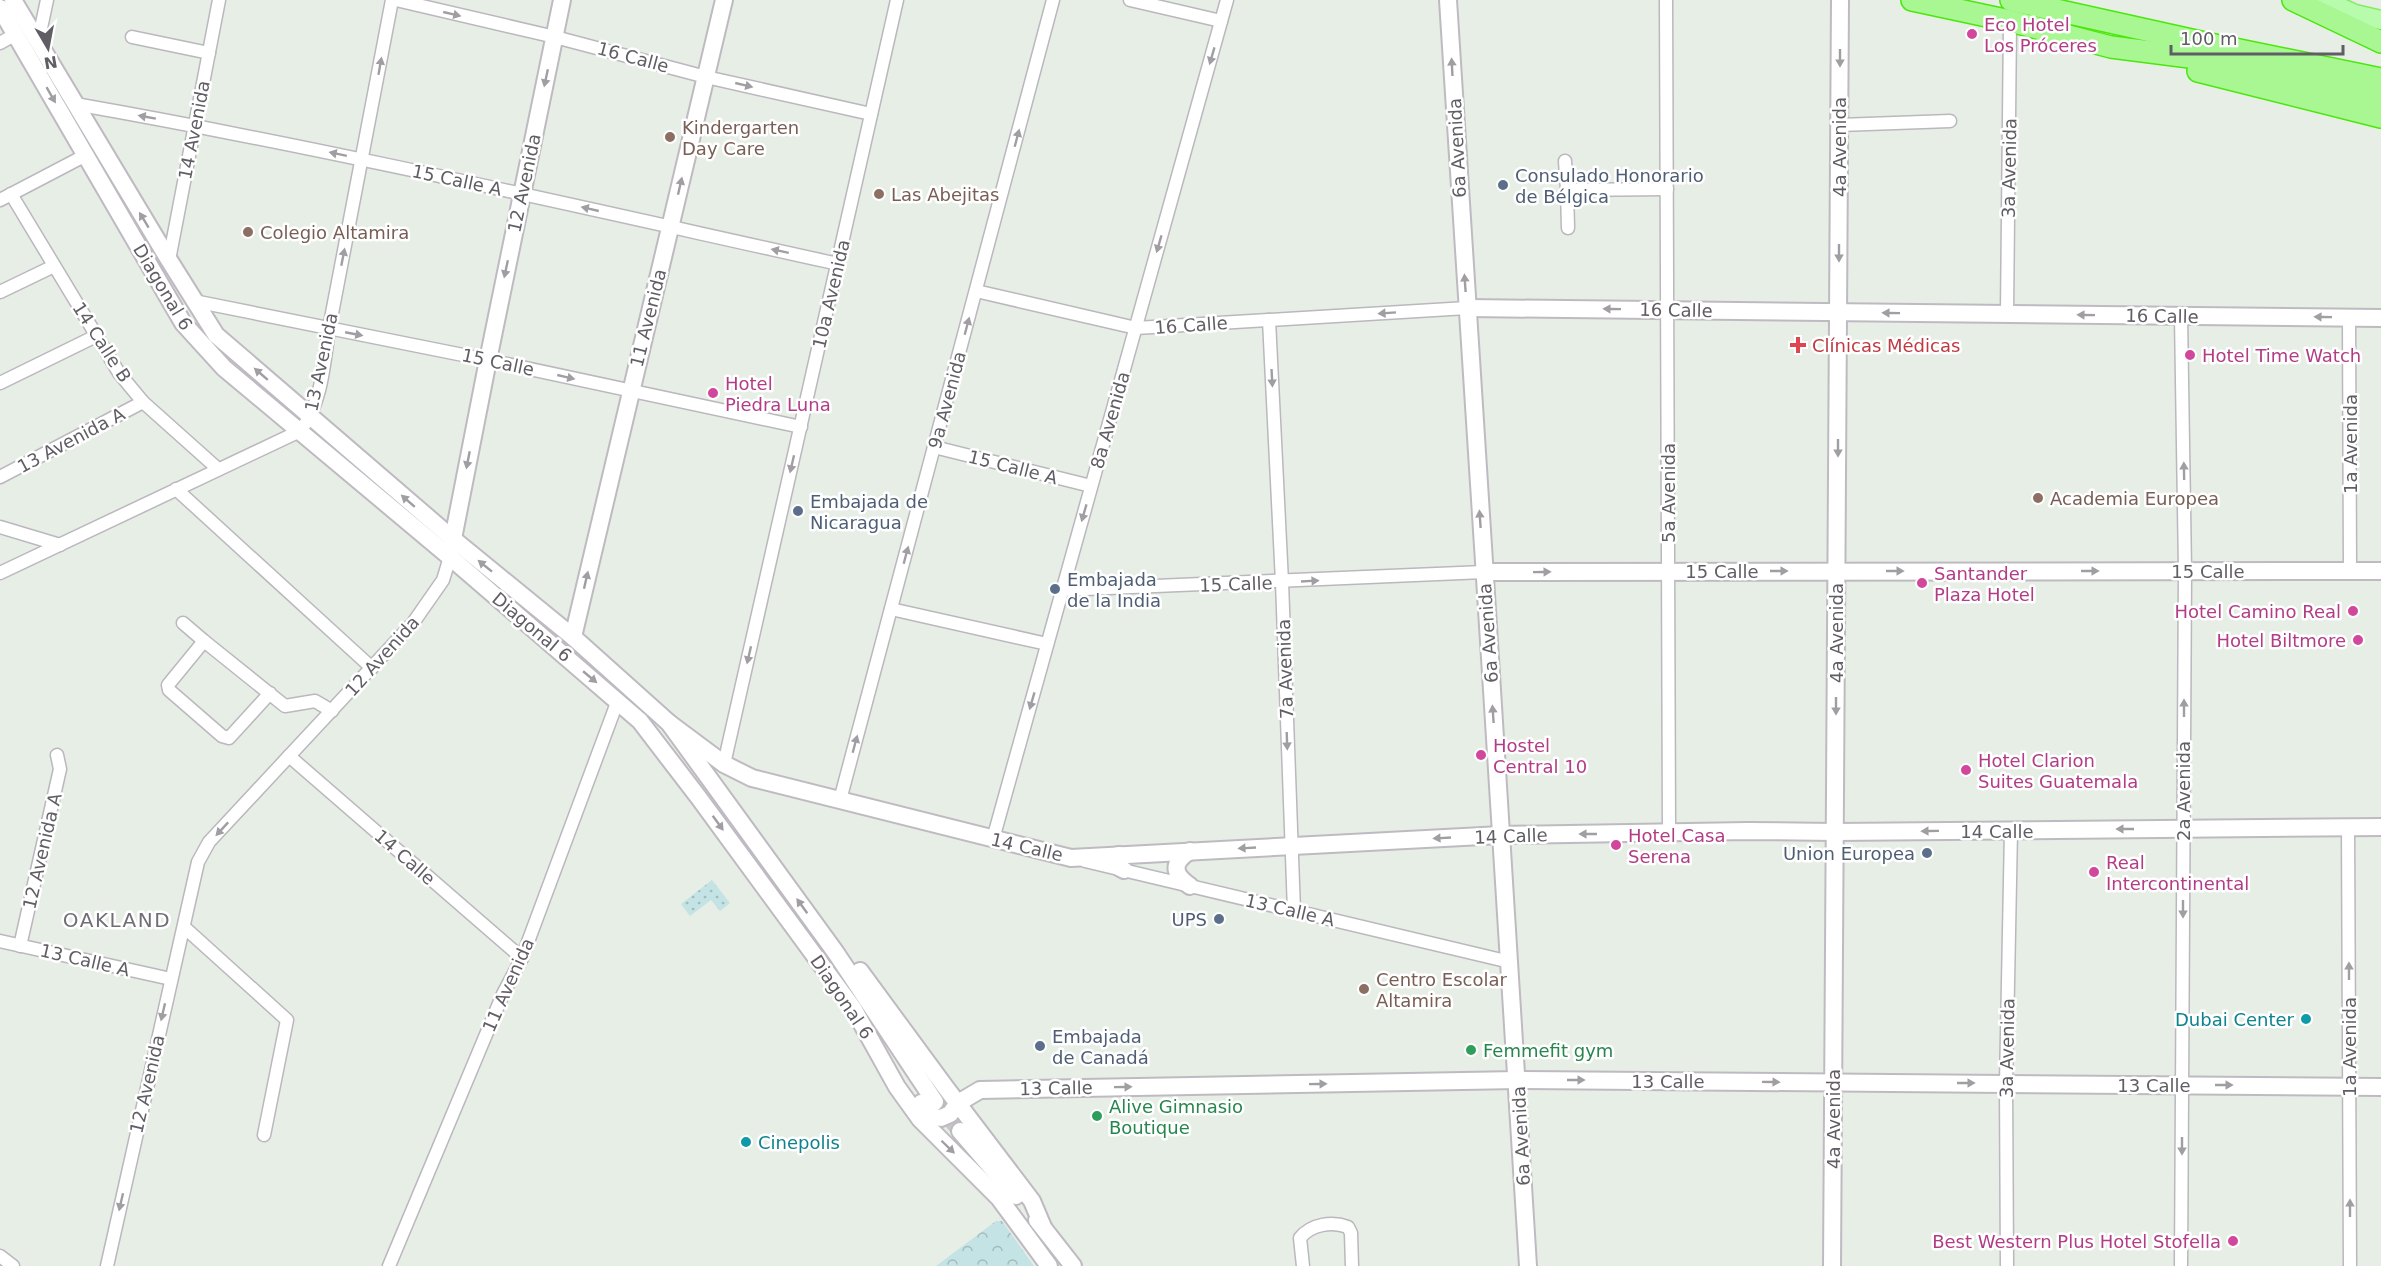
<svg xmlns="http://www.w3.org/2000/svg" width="2381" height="1266" font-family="'DejaVu Sans',sans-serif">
<defs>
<pattern id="grass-dots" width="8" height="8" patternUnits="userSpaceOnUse" patternTransform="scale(1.5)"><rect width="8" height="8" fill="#c3e3e4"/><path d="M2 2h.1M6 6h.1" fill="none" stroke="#a2bbbc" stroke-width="1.8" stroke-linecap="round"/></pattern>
<pattern id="park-crowns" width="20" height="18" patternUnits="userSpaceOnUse" patternTransform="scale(1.5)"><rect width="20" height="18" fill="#c3e3e4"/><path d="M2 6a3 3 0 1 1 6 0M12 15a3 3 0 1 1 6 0" fill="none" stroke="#a2bbbc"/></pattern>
</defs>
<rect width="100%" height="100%" fill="#e7eee5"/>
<polygon fill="url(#grass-dots)" points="712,880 730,903 720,911 711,900 690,916 681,904"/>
<polygon fill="url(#park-crowns)" points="996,1221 1002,1221 1034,1266 936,1266"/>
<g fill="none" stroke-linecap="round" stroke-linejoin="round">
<polyline stroke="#c6cac5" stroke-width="16" stroke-dasharray="16 8" stroke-linecap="butt" points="935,1102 960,1131"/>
<g stroke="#bbb7be" stroke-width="15">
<g id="street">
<polyline points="396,0 555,37 706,77 871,114"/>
<polyline points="1130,0 1221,21"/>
<polyline points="1666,0 1669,833"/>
<polyline points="132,37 209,53"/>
<polyline points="38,42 47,0"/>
<polyline points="0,43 16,34"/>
<path d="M75,104C331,149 584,208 838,264"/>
<polyline points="1840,125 1950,121"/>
<polyline points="1565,161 1567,190"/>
<polyline points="11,194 119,373 143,402 218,469"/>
<polyline points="0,200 86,155"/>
<polyline points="1568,228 1567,190 1667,189"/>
<polyline points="169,260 219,0"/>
<polyline points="976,291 1136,328 1467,308"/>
<polyline points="0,292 54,266"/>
<polyline points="194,301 488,360 801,427"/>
<polyline points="2007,314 2010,21"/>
<polyline points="2349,318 2350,571"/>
<polyline points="1269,320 1282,582 1294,911"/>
<polyline points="0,383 96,336"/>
<polyline points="934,447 1091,486"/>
<polyline points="0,477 143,402"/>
<polyline points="176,489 372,668"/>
<polyline points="0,527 60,545"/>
<path d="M0,573L300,431C322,404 324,363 329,329L392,0"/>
<polyline points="1062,590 1484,572"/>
<polyline points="891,609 1047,644"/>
<polyline points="183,623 204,641"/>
<polyline points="270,693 229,738 222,736 169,690 168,685 204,641 285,706 315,701 332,711"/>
<polyline points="289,756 522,958"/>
<polyline points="724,764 897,0"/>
<polyline points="840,800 1053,0"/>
<polyline points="2348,827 2350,1266"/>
<polyline points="993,839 1227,0"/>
<polyline points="1085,861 1510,962"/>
<polyline points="184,927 287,1020 264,1135"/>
<polyline points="0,941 171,979"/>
<polyline points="20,946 60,769 57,755"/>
<polyline points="0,1256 13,1266"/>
<polyline points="107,1266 198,862 209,842 413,623 443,580 450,557"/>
<polyline points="389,1266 503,994 522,958 618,700"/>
<path d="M1303,1266L1300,1238C1311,1224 1332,1221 1348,1227L1351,1233L1352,1266"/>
<polyline points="2007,1266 2006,1084 2011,830"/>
<polyline points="2181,1266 2185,571 2181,316"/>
</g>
</g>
<g stroke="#bfbac2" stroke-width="20">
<g id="secondary">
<polyline points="13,0 169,260 216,335 453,539 573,637 669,723 836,953 935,1102"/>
<path d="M1448,0C1473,422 1505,844 1528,1266"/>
<polyline points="0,8 183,323 224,368 450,557 640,721 699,798 853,1008 897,1087 920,1119 999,1198 1049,1266"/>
<polyline points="1467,308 2381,318"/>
<polyline points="451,549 488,360 562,0"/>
<polyline points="1484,572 2381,571"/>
<polyline points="573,637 724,0"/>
<polyline points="669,723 724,764 752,778 1071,858 1501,835 1748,831 1835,832 2381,827"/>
<path d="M1119,855L1115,856C1113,864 1117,867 1124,870"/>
<path d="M1190,886C1173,874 1171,863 1190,851"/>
<polyline points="860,971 946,1088 1032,1201 1043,1227"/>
<polyline points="921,1103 930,1116 941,1118 950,1114 958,1103 980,1090 1518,1080 2381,1087"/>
<polyline points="960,1131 1016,1196"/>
<polyline points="1037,1220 1073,1266"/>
<polyline points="1832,1266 1840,0"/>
</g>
</g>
<g stroke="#84ea62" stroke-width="21">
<polyline id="primary" points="2324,0 2355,14 2381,20"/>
</g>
<g stroke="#4ae70c" stroke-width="24">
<g id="highway">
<polyline points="1912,0 2010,21 2111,47 2205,59 2381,96"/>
<polyline points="2011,0 2205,43 2381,79"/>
<polyline points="2293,0 2381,42"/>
<polyline points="2198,71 2381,117"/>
</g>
</g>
<use href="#street" stroke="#fff" stroke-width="12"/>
<use href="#secondary" stroke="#fff" stroke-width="16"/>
<use href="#primary" stroke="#b7fbad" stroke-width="18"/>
<use href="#highway" stroke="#a9f793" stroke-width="21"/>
</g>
<defs><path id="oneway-solid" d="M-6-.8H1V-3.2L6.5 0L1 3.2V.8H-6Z" transform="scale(1.5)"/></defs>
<g fill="#a09ea2">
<use href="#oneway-solid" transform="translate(452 14) rotate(13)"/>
<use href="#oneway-solid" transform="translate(1212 56) rotate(106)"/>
<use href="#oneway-solid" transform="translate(1840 58) rotate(90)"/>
<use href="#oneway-solid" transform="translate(380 66) rotate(-80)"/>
<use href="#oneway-solid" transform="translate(1452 67) rotate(-93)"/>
<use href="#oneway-solid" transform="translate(546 78) rotate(102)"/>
<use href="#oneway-solid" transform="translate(744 85) rotate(13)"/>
<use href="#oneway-solid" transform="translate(51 95) rotate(60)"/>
<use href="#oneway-solid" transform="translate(147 117) rotate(-170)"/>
<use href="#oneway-solid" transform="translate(1017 138) rotate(-75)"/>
<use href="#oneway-solid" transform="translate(338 154) rotate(-168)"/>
<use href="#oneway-solid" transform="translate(680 186) rotate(-77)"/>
<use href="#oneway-solid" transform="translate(590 209) rotate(-167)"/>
<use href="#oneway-solid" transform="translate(144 220) rotate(-121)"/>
<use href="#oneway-solid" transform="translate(1159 244) rotate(106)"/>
<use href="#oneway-solid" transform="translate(780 251) rotate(-168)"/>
<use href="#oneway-solid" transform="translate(1839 253) rotate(90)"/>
<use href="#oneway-solid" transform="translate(343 257) rotate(-79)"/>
<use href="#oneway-solid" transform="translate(506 269) rotate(102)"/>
<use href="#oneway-solid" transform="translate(1465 283) rotate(-94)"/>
<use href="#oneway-solid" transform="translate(1612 309) rotate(-179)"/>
<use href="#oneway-solid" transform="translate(1387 313) rotate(176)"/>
<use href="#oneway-solid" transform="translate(1891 313) rotate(-179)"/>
<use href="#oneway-solid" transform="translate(2086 315) rotate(-179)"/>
<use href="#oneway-solid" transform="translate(2323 317) rotate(-179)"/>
<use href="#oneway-solid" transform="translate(967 326) rotate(-75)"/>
<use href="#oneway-solid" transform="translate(354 334) rotate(11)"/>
<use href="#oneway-solid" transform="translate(261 374) rotate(-139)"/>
<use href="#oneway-solid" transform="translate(566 377) rotate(13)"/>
<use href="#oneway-solid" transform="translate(1272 378) rotate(87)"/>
<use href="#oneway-solid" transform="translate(1838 448) rotate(90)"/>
<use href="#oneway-solid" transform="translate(468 460) rotate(101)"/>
<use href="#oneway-solid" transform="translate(792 464) rotate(103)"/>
<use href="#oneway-solid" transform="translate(2184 471) rotate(-91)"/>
<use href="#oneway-solid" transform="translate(408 501) rotate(-139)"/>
<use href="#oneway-solid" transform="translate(1084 513) rotate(106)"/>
<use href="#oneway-solid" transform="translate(1480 519) rotate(-94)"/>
<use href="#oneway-solid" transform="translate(906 555) rotate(-75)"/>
<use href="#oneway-solid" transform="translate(485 566) rotate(-141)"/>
<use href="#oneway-solid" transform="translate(1779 571)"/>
<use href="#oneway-solid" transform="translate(1895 571)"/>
<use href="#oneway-solid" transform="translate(2090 571)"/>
<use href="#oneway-solid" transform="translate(1542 572) rotate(-1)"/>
<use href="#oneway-solid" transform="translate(586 580) rotate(-77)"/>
<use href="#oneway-solid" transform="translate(1310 581) rotate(-3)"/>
<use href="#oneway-solid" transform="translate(749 655) rotate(103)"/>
<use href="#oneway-solid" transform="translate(590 677) rotate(40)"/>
<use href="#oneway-solid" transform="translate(1032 701) rotate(106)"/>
<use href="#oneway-solid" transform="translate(1836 706) rotate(90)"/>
<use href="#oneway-solid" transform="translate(2184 708) rotate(-90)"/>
<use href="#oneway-solid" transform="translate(1493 714) rotate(-94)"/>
<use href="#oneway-solid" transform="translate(1287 741) rotate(88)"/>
<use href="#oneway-solid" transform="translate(855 744) rotate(-75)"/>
<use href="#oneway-solid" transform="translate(718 823) rotate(54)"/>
<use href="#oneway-solid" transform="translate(222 829) rotate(133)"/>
<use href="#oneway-solid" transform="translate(2125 829) rotate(180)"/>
<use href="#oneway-solid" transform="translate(1930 831) rotate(179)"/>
<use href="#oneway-solid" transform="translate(1588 834) rotate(180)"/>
<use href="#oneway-solid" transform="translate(1442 838) rotate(177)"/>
<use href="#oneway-solid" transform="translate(1247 848) rotate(177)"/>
<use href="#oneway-solid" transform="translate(802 906) rotate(-126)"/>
<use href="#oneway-solid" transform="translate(2183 909) rotate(90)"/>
<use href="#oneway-solid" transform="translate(2349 971) rotate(-90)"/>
<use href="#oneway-solid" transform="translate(163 1012) rotate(103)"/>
<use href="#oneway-solid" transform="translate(1576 1080)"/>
<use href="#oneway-solid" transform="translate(1771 1082) rotate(1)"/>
<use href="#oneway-solid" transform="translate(1966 1083)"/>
<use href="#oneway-solid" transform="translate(1318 1084) rotate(-1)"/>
<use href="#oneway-solid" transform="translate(2224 1085)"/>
<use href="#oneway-solid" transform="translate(1123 1087) rotate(-1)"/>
<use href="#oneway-solid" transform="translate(2182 1146) rotate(90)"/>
<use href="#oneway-solid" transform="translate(948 1147) rotate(44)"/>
<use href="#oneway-solid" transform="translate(121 1202) rotate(103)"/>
<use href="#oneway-solid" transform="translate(2350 1208) rotate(-90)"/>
</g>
<g fill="#d1479c" stroke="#fff" stroke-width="2">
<circle cx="1972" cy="34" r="6"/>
<circle cx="2190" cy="355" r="6"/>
<circle cx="713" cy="393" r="6"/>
<circle cx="1922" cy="583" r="6"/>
<circle cx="2353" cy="611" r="6"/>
<circle cx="2358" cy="640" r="6"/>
<circle cx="1481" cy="755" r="6"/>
<circle cx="1966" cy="770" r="6"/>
<circle cx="1616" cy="845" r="6"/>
<circle cx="2094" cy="872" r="6"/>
<circle cx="2233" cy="1241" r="6"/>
</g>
<g fill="#8d6e63" stroke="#fff" stroke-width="2">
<circle cx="670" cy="137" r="6"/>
<circle cx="879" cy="194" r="6"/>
<circle cx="248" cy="232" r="6"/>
<circle cx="2038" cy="498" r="6"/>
<circle cx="1364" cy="989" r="6"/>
</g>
<g fill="#5c6f8a" stroke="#fff" stroke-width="2">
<circle cx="1503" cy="185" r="6"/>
<circle cx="798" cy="511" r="6"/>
<circle cx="1055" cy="589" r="6"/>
<circle cx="1927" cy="853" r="6"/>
<circle cx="1219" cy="919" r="6"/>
<circle cx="1040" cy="1046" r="6"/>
</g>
<path fill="#e0444e" stroke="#fff" stroke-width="2" d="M1795 336h6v6h6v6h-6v6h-6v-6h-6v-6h6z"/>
<g fill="#0f9aa8" stroke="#fff" stroke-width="2">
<circle cx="2306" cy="1019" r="6"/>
<circle cx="746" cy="1142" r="6"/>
</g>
<g fill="#2e9e5b" stroke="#fff" stroke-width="2">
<circle cx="1471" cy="1050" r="6"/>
<circle cx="1097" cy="1116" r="6"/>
</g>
<g text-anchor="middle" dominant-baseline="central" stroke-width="5" stroke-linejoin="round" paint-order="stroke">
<g font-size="18" fill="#b23c85" stroke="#fff" text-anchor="start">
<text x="1984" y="24">Eco Hotel<tspan x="1984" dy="21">Los Próceres</tspan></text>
<text x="2202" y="355">Hotel Time Watch</text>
<text x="725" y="383">Hotel<tspan x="725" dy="21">Piedra Luna</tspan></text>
<text x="1934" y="573">Santander<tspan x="1934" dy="21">Plaza Hotel</tspan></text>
<text x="2341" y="611" text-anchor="end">Hotel Camino Real</text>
<text x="2346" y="640" text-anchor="end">Hotel Biltmore</text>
<text x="1493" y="745">Hostel<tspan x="1493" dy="21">Central 10</tspan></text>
<text x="1978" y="760">Hotel Clarion<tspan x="1978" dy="21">Suites Guatemala</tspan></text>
<text x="1628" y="835">Hotel Casa<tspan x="1628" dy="21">Serena</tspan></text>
<text x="2106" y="862">Real<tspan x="2106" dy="21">Intercontinental</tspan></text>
<text x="2221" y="1241" text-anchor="end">Best Western Plus Hotel Stofella</text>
</g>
<g font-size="18" fill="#615d64" stroke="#fff">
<text transform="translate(633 57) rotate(15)">16 Calle</text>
<text transform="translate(194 130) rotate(-79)">14 Avenida</text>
<text transform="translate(1839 147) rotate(-90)">4a Avenida</text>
<text transform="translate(1457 148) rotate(-93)">6a Avenida</text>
<text transform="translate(2009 168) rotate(-89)">3a Avenida</text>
<text transform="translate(457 180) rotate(12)">15 Calle A</text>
<text transform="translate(524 183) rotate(-78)">12 Avenida</text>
<text transform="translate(163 287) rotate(59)">Diagonal 6</text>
<text transform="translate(831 294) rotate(-77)">10a Avenida</text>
<text transform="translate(1676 310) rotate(1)">16 Calle</text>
<text transform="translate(2162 316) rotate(1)">16 Calle</text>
<text transform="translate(648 318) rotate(-76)">11 Avenida</text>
<text transform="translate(1191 325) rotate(-4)">16 Calle</text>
<text transform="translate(102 342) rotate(57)">14 Calle B</text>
<text transform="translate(321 362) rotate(-78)">13 Avenida</text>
<text transform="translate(498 362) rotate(12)">15 Calle</text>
<text transform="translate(947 400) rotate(-75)">9a Avenida</text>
<text transform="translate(1110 420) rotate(-74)">8a Avenida</text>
<text transform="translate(71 440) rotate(-28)">13 Avenida A</text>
<text transform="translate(2350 444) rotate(-90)">1a Avenida</text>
<text transform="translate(1013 467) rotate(14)">15 Calle A</text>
<text transform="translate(1668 493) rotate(-90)">5a Avenida</text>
<text x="1722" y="571">15 Calle</text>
<text x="2208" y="571">15 Calle</text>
<text transform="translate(1236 584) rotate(-2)">15 Calle</text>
<text transform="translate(532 627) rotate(40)">Diagonal 6</text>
<text transform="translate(1488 633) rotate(-94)">6a Avenida</text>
<text transform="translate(1836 633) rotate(-90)">4a Avenida</text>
<text transform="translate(382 656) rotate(-48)">12 Avenida</text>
<text transform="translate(1285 669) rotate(-92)">7a Avenida</text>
<text transform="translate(2183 791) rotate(-90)">2a Avenida</text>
<text x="1997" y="831">14 Calle</text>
<text transform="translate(1511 836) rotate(-2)">14 Calle</text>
<text transform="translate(1027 847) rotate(13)">14 Calle</text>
<text transform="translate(42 851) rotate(-77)">12 Avenida A</text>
<text transform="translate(405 857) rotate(41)">14 Calle</text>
<text transform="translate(1290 910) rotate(13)">13 Calle A</text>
<text transform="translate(85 960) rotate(13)">13 Calle A</text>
<text transform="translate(508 985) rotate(-66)">11 Avenida</text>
<text transform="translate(842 997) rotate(56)">Diagonal 6</text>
<text transform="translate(2349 1047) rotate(-90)">1a Avenida</text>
<text transform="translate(2007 1048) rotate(-89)">3a Avenida</text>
<text x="1668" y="1081">13 Calle</text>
<text transform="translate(147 1084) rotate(-77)">12 Avenida</text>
<text x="2154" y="1085">13 Calle</text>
<text transform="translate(1056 1088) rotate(-1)">13 Calle</text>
<text transform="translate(1833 1119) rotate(-90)">4a Avenida</text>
<text transform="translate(1521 1136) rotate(-93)">6a Avenida</text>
</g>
<g font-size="18" fill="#785e54" stroke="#fff" text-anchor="start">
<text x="682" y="127">Kindergarten<tspan x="682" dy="21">Day Care</tspan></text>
<text x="891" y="194">Las Abejitas</text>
<text x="260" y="232">Colegio Altamira</text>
<text x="2050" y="498">Academia Europea</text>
<text x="1376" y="979">Centro Escolar<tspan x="1376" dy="21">Altamira</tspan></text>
</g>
<g font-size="18" fill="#4e5e75" stroke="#fff" text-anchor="start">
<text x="1515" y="175">Consulado Honorario<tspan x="1515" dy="21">de Bélgica</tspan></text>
<text x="810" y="501">Embajada de<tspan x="810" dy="21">Nicaragua</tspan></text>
<text x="1067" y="579">Embajada<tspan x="1067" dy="21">de la India</tspan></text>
<text x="1915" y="853" text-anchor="end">Union Europea</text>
<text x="1207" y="919" text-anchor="end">UPS</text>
<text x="1052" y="1036">Embajada<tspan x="1052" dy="21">de Canadá</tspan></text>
</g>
<g font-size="18" fill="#be3a42" stroke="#fff" text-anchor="start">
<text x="1812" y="345">Clínicas Médicas</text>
</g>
<g font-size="18" fill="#0d838f" stroke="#fff" text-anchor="end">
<text x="2294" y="1019">Dubai Center</text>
<text x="758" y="1142" text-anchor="start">Cinepolis</text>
</g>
<g font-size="18" fill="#27864d" stroke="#fff" text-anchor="start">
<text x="1483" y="1050">Femmefit gym</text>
<text x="1109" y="1106">Alive Gimnasio<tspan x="1109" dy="21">Boutique</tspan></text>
</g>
<g font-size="20" letter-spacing="1.5" fill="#726e76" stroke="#fff">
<text x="117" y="920">OAKLAND</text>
</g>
</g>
<g transform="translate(48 48) rotate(170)" stroke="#ffffff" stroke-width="4.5" paint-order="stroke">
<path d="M0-4.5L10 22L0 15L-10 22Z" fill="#615d64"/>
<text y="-9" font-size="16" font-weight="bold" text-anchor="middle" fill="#615d64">N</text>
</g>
<path d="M2171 45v9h172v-9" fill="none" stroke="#615d64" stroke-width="3"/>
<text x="2180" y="45" font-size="18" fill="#615d64" stroke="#ffffff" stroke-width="4.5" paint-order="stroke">100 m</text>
</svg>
